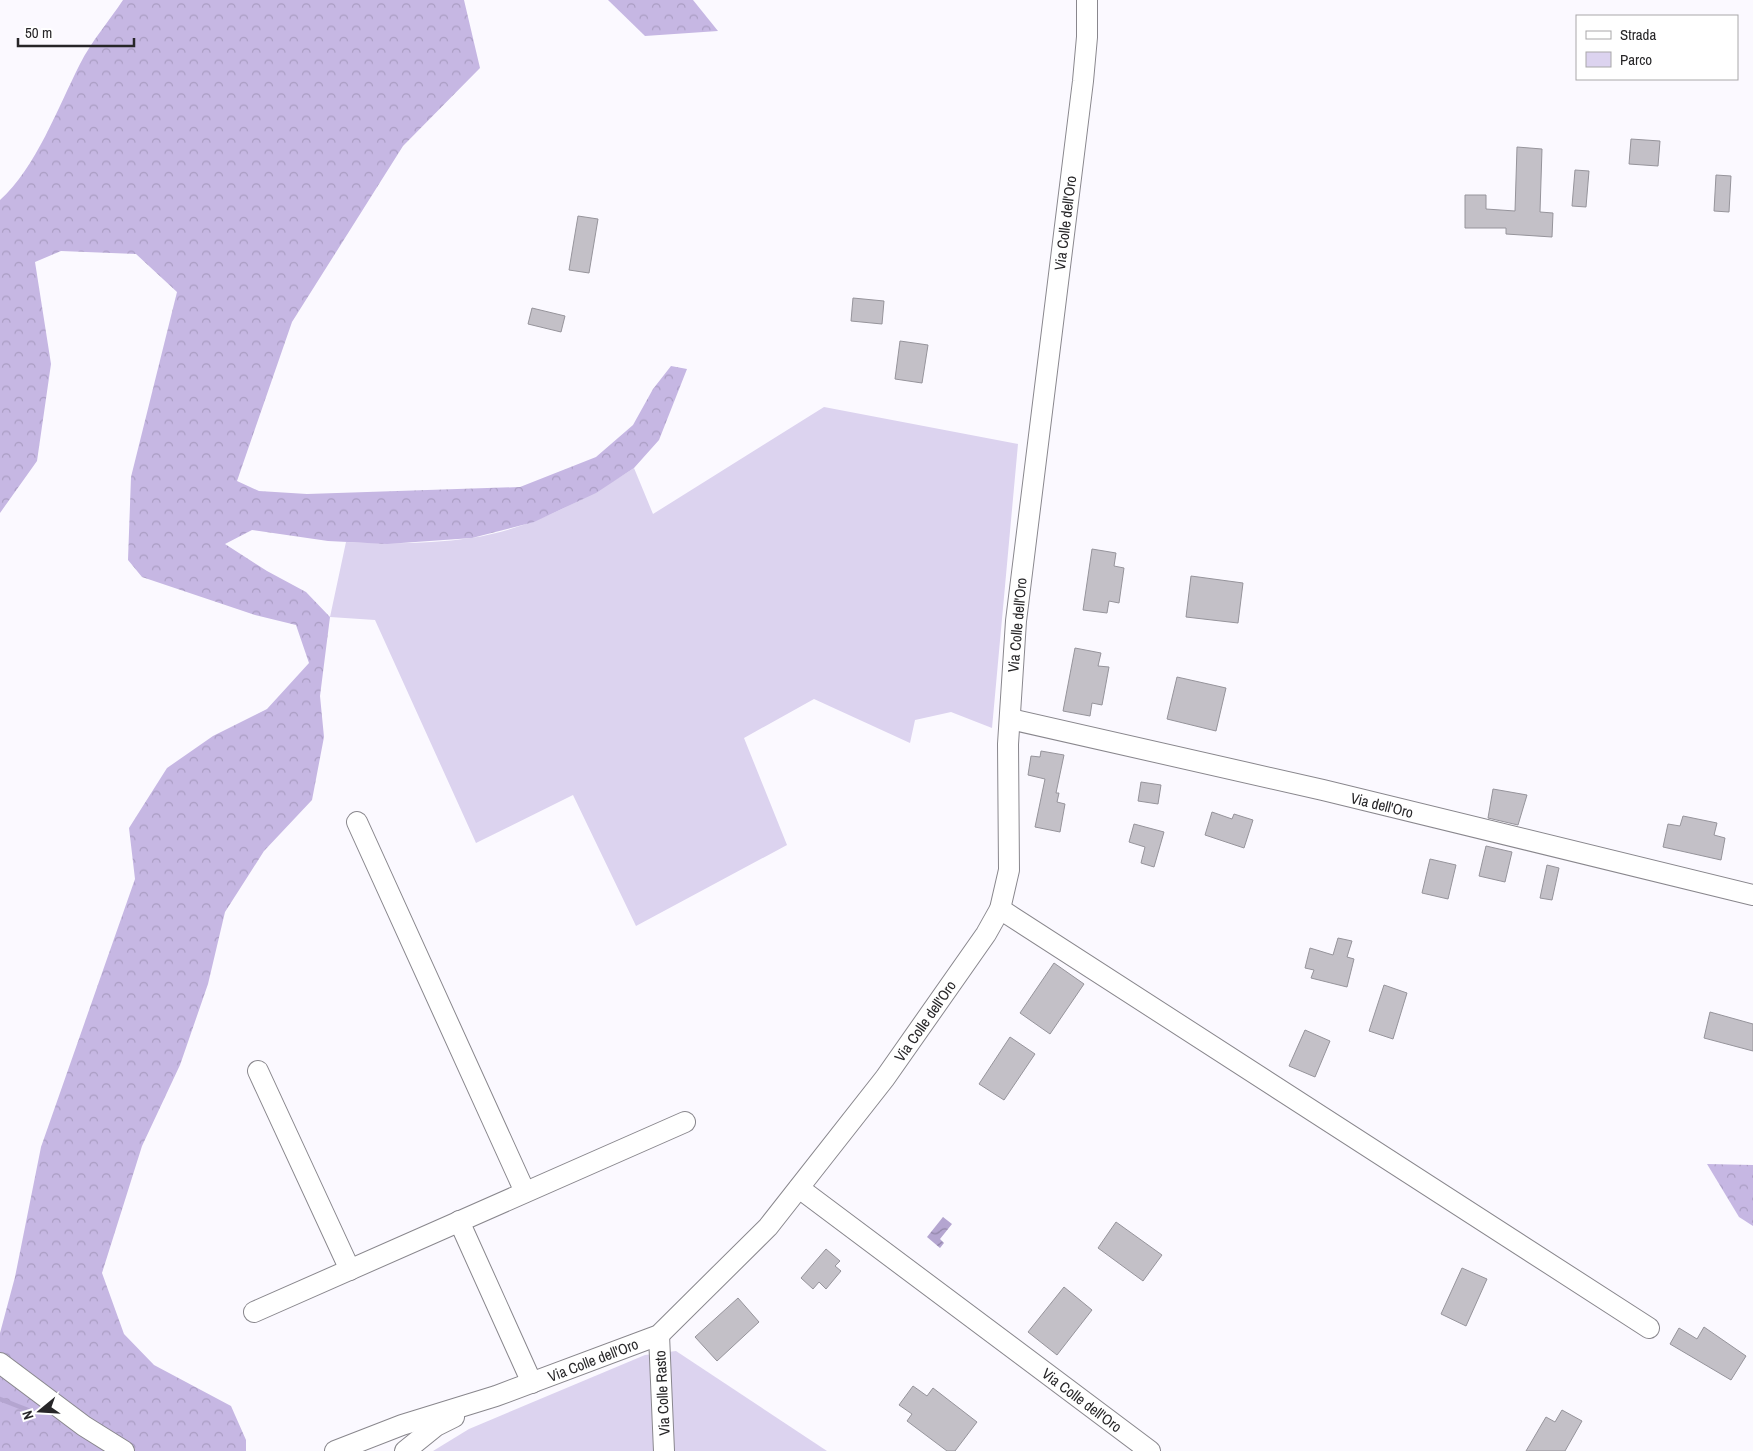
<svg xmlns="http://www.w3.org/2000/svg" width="1753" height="1451" font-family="'Archivo Narrow',sans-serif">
<defs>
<pattern id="forest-crowns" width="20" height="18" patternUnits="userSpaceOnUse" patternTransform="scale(1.25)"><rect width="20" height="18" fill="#c6b7e3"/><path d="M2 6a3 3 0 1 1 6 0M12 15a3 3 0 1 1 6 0" fill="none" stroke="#aa9dc3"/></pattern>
<pattern id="water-waves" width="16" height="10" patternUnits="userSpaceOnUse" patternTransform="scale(1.25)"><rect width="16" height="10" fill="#b4a5d0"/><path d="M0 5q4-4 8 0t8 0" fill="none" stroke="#9286a9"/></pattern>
</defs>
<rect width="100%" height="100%" fill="#fbf9ff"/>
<g fill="#dcd3ef">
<path d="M824,407L1018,444L992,728L951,712L915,720L910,743L814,699L744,738L787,845L636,926L573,795L476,843L375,620L330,617L346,542C387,544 430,544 471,538C530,529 585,500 634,468L653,514Z"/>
<polygon points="676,1351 827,1451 433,1451 469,1429 645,1355"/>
</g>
<g fill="url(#forest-crowns)">
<path d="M123,0H464L480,68L403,146L292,322L237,481L259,491L307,494L520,487L596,457L633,425L653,389L671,366L687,369L659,440L634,468L596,493L534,522L472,538L387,544L328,541L252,530L225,544L267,571L306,592L330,617L320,696L324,737L312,800L264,851L225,912L208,984L180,1065L142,1146L102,1273L124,1334L154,1365L231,1406L246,1440V1451H0V1333L15,1277L41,1147L135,879L129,828L167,768L213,736L267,709L309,663L296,625L255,615L142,577L128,560L131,477L177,292L136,254L61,251L35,262L51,364L37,461L0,513V200C36,168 58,107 80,64C91,42 109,21 123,0Z"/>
<polygon points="608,0 693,0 718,31 645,36"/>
<polygon points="1707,1164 1753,1165 1753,1226 1739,1217"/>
</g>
<polygon fill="url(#water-waves)" points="943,1217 952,1224 940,1239 944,1243 940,1248 927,1237"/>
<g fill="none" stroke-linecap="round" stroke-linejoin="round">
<polyline stroke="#b4a5d0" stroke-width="4.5" points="0,1399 28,1410"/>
</g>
<g fill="#c3c0c7" stroke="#96949b">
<polygon points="1631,139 1660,141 1658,166 1629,164"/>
<polygon points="1517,147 1542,149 1540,212 1553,213 1552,237 1506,234 1506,228 1465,228 1465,195 1486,195 1486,209 1515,211"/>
<polygon points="1575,170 1589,171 1586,207 1572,206"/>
<polygon points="1716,175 1731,176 1729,212 1714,211"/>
<polygon points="578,216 598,219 589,273 569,270"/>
<polygon points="853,298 884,301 882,324 851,321"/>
<polygon points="532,308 565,316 561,332 528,324"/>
<polygon points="900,341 928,345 922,383 895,379"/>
<polygon points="1092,549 1116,553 1114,566 1124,568 1119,603 1109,601 1107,613 1083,610"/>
<polygon points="1191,576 1243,583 1238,623 1186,617"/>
<polygon points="1075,648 1101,653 1098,666 1109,667 1102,705 1092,703 1090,716 1063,711"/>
<polygon points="1177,677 1226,688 1216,731 1167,719"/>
<polygon points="1041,751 1064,755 1056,793 1059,793 1057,802 1065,804 1060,832 1035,827 1045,779 1028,775 1031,756 1040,757"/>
<polygon points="1141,782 1161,785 1158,804 1138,801"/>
<polygon points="1493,789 1527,795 1518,825 1488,818"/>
<polygon points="1212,812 1232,819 1234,814 1253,820 1244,848 1205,835"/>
<polygon points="1683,816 1717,823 1714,835 1725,838 1721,860 1663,847 1668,824 1680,826"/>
<polygon points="1134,824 1164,832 1154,867 1141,863 1145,847 1129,842"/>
<polygon points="1486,846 1512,852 1505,882 1479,876"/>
<polygon points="1430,859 1456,865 1448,899 1422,893"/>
<polygon points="1547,865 1559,868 1552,900 1540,898"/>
<polygon points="1338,938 1352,941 1347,957 1354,959 1347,987 1311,978 1314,970 1305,968 1310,948 1333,955"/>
<polygon points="1054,963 1084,984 1050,1034 1020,1013"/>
<polygon points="1384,985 1407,993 1393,1039 1369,1031"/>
<polygon points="1710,1012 1753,1024 1753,1051 1704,1038"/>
<polygon points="1305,1030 1330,1041 1315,1077 1289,1066"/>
<polygon points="1010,1037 1035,1054 1004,1100 979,1084"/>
<polygon points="1116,1222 1162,1255 1143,1281 1098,1248"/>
<polygon points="826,1249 840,1261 835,1266 841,1271 826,1289 819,1282 813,1289 801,1278"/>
<polygon points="1462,1268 1487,1279 1466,1326 1441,1314"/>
<polygon points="1064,1287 1092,1310 1057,1355 1028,1332"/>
<polygon points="738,1298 759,1322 717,1361 695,1337"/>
<polygon points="1704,1327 1746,1356 1731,1380 1670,1344 1679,1328 1697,1339"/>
<polygon points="913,1386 927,1396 933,1388 977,1422 955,1451 947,1451 907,1421 912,1414 899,1405"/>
<polygon points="1562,1410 1582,1421 1565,1451 1526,1451 1546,1417 1555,1422"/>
</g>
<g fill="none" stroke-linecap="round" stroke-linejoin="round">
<g stroke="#89878d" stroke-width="22">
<g id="minor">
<polyline points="1010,719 1323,790 1753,895"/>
<polyline points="357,822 525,1192"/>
<polyline points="1000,909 1649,1328"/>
<polyline points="258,1071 350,1270"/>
<polyline points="799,1188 1150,1451"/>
<polyline points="459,1221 532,1383"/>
<polyline points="254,1312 685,1122"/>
<polyline points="659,1335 664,1451"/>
<polyline points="0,1363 84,1426 124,1451"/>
<polyline points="335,1451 402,1425 496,1396 659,1335 768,1227 885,1078 986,934 1000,909 1009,870 1008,744 1016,621 1083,81 1087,37 1087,0"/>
<polyline points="405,1451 436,1426 454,1417"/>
</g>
</g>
<use href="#minor" stroke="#fff" stroke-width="20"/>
</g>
<g text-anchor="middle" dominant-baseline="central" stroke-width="4.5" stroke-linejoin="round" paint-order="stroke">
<g font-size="15" fill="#272628" stroke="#fff">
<text transform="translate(1065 223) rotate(-83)">Via Colle dell'Oro</text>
<text transform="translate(1017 625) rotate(-85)">Via Colle dell'Oro</text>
<text transform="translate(1382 805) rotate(14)">Via dell'Oro</text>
<text transform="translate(925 1021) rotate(-55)">Via Colle dell'Oro</text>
<text transform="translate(593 1360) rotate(-21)">Via Colle dell'Oro</text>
<text transform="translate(662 1393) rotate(-93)">Via Colle Rasto</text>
<text transform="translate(1082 1400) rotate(37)">Via Colle dell'Oro</text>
</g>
</g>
<rect x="1576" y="15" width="162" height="65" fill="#ffffff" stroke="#a9a8a9"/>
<rect x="1586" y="31" width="25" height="8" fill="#ffffff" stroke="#a9a8a9"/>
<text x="1620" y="40" font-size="15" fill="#272628">Strada</text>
<rect x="1586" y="52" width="25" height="15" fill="#dcd3ef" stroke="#a9a8a9"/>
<text x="1620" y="65" font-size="15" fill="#272628">Parco</text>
<g transform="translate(40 1411) rotate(252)" stroke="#ffffff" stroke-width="4" paint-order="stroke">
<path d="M0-4L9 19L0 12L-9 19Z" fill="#272628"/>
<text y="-8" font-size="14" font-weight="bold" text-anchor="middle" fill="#272628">N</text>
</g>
<path d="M18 38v8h116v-8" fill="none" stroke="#272628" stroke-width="2.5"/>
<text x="25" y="38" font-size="15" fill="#272628" stroke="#ffffff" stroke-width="4" paint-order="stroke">50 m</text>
</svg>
